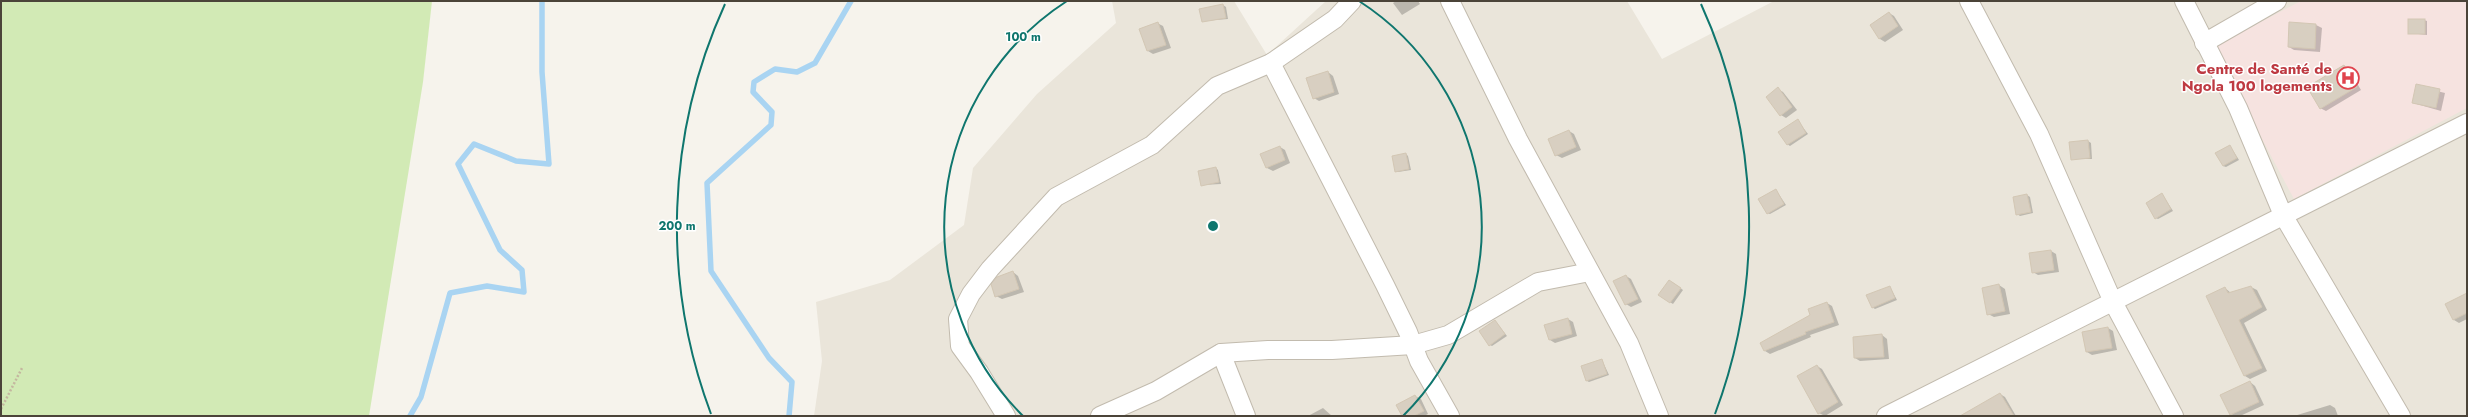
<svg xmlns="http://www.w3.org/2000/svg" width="2468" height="417" font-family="Jost,sans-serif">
<rect width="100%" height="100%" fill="#f6f3ec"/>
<polygon fill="#eae5da" points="1112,1 1234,1 1267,55 1326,1 1627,1 1662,59 1774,1 2467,1 2467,416 814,416 822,361 816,302 890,280 964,225 973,168 1037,94 1116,23"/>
<polygon fill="#f6e3e0" points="2301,1 2467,1 2467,108 2294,199 2213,47"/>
<polygon fill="#d2eab5" points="1,1 432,1 423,82 369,416 1,416"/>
<g fill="#0003">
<polygon points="1396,1 1418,1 1420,4 1402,15 1393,3"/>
<polygon points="1223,5 1226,7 1228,19 1203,21"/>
<polygon points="1889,13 1894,16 1903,30 1885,42 1880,39 1871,25"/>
<polygon points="2424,20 2427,21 2427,35 2409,33"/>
<polygon points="1157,23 1163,26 1171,48 1153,54 1148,51 1140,30"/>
<polygon points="2290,23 2316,25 2322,28 2320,52 2294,50 2289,47"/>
<polygon points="2344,67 2349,70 2361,90 2326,111 2320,108"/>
<polygon points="1328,72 1333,76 1339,94 1319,101 1314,98"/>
<polygon points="2417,86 2445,93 2441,111 2413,103"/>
<polygon points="1778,89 1783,92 1797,110 1786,118 1781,115"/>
<polygon points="1798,121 1808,134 1790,146 1787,144"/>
<polygon points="1569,131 1574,134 1581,150 1562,158 1556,155"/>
<polygon points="2088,141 2091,143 2092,159 2071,159 2070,143"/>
<polygon points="2230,146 2239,160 2226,167 2223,166"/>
<polygon points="1280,147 1285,150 1290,163 1273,171 1267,168 1262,155"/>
<polygon points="1406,154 1408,156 1411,170 1398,172 1395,171"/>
<polygon points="1216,168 1218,170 1221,184 1202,185"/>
<polygon points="1776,190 1786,205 1770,214 1767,213"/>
<polygon points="2162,194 2173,211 2158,219 2156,218"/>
<polygon points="2027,195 2030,197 2033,213 2020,216 2017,214"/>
<polygon points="2051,251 2056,254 2059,272 2038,275 2033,272"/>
<polygon points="1013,272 1018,276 1024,292 1002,299 996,296"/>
<polygon points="1626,276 1631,279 1642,302 1631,307 1626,304"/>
<polygon points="1672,282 1683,290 1673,304 1659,295"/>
<polygon points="1999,285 2005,289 2010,314 1994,317 1988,314"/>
<polygon points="1890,287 1897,300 1875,309 1872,307"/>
<polygon points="2251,287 2257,290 2267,310 2244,323 2267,371 2250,379 2245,376 2225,288 2231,293"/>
<polygon points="2467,294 2467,319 2459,323 2454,320 2446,305"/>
<polygon points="1827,303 1832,306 1839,325 1810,335 1811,337 1770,354 1765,351"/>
<polygon points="1568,319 1573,322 1577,336 1555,343 1550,340"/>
<polygon points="1495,321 1507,336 1492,346 1490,345"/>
<polygon points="2108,328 2113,331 2117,350 2092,355 2087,352"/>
<polygon points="1882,335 1887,339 1889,359 1860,361 1855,358"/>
<polygon points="1602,360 1609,375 1589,382 1587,381"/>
<polygon points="1817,366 1822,369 1843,405 1825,416 1819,413"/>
<polygon points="2250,382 2255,386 2264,405 2240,416 2233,416 2222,395"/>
<polygon points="2000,394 2005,397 2016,416 1979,416"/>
<polygon points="1415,396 1421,399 1428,414 1424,416 1404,416"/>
<polygon points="2330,405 2335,408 2338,416 2294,416"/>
<polygon points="1323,408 1332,416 1308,416"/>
</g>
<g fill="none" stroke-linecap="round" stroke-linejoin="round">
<g stroke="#a9d4f2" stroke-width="5.5">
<polyline points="410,416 421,397 450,293 487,286 524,292 522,270 500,250 458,164 474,144 516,161 549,164 542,72 542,1"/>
<polyline points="789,416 792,382 769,358 711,271 707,183 771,125 772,112 753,92 754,82 775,69 797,72 815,63 851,1"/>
</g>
</g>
<g fill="#d8cfc1" stroke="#d3c7b4">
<polygon points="1223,4 1226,18 1202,22 1199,9"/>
<polygon points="1889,12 1898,26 1879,39 1870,25"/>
<rect x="2408" y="19" width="17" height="15"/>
<polygon points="1158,22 1166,45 1147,51 1139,29"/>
<polygon points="2289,22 2316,24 2315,49 2288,47"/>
<polygon points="2344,65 2357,87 2320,109 2307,87"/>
<polygon points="1328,71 1334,92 1313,99 1306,78"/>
<polygon points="2416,84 2440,89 2436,108 2412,103"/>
<polygon points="1778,87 1792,107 1780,116 1766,97"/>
<polygon points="1798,119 1806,133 1787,145 1778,132"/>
<polygon points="1569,130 1576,147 1555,156 1548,139"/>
<polygon points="2088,140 2090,158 2071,160 2069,142"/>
<polygon points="2230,145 2237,158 2223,166 2215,153"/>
<polygon points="1280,146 1285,160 1266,168 1260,154"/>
<polygon points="1406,153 1409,169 1395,172 1392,156"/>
<polygon points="1216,167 1219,182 1201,186 1198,171"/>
<polygon points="1776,189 1784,204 1767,214 1758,199"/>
<polygon points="2162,193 2171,209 2155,219 2146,203"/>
<polygon points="2027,194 2031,212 2016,215 2013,197"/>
<polygon points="2051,250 2054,270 2032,273 2029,253"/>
<polygon points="1013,271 1019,289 995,297 991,284 997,277"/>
<polygon points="1626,275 1638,299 1625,305 1613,281"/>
<polygon points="1669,280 1681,288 1670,303 1658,295"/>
<polygon points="1999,284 2005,311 1987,315 1982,288"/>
<polygon points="1890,286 1895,298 1872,308 1866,295"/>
<polygon points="2251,286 2262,307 2239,320 2262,368 2244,376 2206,296 2225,287 2228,293"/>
<polygon points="2467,293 2467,313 2453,320 2445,304"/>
<polygon points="1827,302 1834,322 1805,332 1806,334 1764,351 1760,343 1810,315 1808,309"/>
<polygon points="1568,318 1572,334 1549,340 1544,325"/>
<polygon points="1495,320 1505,334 1489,346 1479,331"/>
<polygon points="2108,327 2112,348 2086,352 2082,332"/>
<polygon points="1882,334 1884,357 1854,358 1853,337"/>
<polygon points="1602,359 1607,374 1586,381 1581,366"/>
<polygon points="1817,365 1838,402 1818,414 1797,376"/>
<polygon points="2250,381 2259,402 2230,415 2220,395"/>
<polygon points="2000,393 2014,416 1960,416"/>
<polygon points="1415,395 1424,411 1414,416 1402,416 1396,405"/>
</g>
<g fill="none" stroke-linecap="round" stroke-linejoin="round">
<g stroke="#c2bbae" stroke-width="20">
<g id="minor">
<polyline points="1450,1 1518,139 1629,343 1659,416"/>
<polyline points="1969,1 2039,134 2113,302 2174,416"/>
<polyline points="2184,1 2238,108 2283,215 2401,416"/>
<polyline points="2204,43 2277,1"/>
<polyline points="1271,63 1385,285 1408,332 1419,361 1450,416"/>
<polyline points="1221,353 1246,416"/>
<polyline points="1006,416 979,372 960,346 958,319 971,294 990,269 1056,197 1152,145 1217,86 1271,63 1335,19 1352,1"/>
<polyline points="1100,416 1156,391 1221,353 1268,350 1332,350 1413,345 1448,335 1538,282 1590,272"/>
<polyline points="1886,416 2467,123"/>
</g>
</g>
<polyline stroke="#c4b79f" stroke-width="2.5" stroke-dasharray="2 2" stroke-linecap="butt" points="1,409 22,368"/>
<use href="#minor" stroke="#fff" stroke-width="18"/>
</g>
<g fill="none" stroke="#0f766e" stroke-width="2">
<path d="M1023 416A268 268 0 0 1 1067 1M1359 1A268 268 0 0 1 1403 416"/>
<path d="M711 414A536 536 0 0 1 725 4M1701 4A536 536 0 0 1 1715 414"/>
</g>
<defs>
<g id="hospital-ring" transform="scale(1.15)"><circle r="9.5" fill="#fff" stroke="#e0444e" stroke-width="1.5"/><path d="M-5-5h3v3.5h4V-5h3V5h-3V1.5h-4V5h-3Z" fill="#e0444e"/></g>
</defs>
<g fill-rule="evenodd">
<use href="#hospital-ring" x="2348" y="78"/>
</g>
<g text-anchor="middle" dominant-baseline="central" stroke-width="3" stroke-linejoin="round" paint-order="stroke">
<g font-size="15" font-weight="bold" fill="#be3a42" stroke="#fff" text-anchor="end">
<text x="2332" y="69">Centre de Santé de<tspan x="2332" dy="17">Ngola 100 logements</tspan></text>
</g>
</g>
<circle cx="1213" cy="226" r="6" fill="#0f766e" stroke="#fff" stroke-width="2"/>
<g font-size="12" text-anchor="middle" font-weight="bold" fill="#0f766e" stroke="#fff" stroke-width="3" stroke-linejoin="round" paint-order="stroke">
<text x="1023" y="41">100 m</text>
<text x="677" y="230">200 m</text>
</g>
<rect width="2468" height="417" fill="none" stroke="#4b4439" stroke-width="4"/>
</svg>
